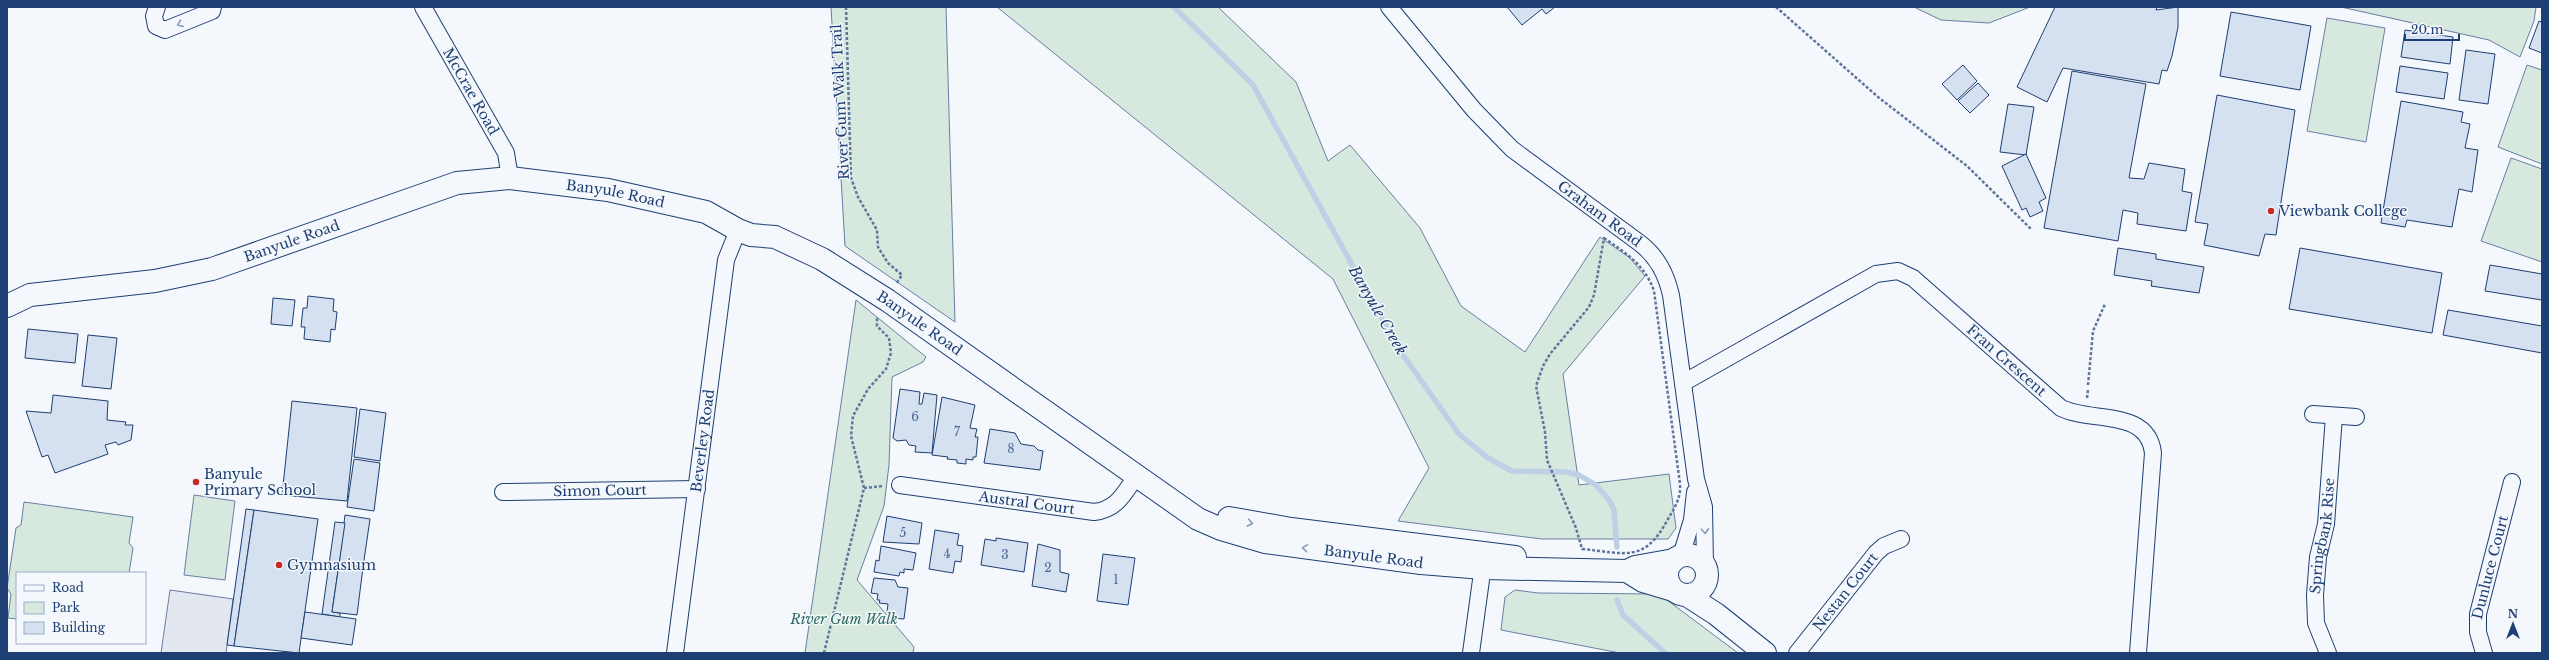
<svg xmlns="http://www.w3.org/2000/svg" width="2549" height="660" font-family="'Libre Baskerville',serif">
<rect width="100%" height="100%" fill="#f4f7fb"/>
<g fill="#d7e8df" stroke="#687fa3">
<polygon points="831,7 946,7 955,322 845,246"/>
<polygon points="997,7 1218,7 1296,82 1328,161 1350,145 1420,228 1461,306 1525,352 1600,237 1630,258 1645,276 1563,374 1579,485 1669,474 1676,528 1668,539 1542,539 1398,521 1429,468 1333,279"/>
<polygon points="1914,7 2030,7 1989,23 1941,20"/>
<polygon points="2341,7 2536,7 2534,21 2520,57 2489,40"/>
<polygon points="2327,18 2385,28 2366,142 2307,131"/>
<polygon points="2527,65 2542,70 2542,164 2498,147"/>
<polygon points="2511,158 2542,169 2542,262 2481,241"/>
<polygon points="856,300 926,357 923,362 892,377 889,465 884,506 857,580 914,647 913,653 805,653"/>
<polygon points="194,495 235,501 225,580 184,575"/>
<polygon points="24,502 133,517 129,543 133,548 129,573 17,573 17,619 8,618 11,594 7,588 16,528 21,525"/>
<polygon points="1515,590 1538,593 1659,594 1738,653 1620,653 1501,630 1505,597"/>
</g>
<polygon fill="#e3e8f0" stroke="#687fa3" points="170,590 233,599 226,653 161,653"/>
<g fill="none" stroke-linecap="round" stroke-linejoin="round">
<g stroke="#bed0e5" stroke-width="5.5">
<polyline points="1174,7 1253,85 1398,348 1459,434 1488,458 1512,471 1566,472 1579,475 1596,485 1609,500 1614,510 1617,547"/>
<polyline points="1617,600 1623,615 1665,653"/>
</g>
</g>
<g fill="#d5e0f0" stroke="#1d3f73">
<polygon points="1507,7 1555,7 1546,14 1542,9 1522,25"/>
<polygon points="2055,7 2157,7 2156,10 2178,7 2178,27 2172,56 2167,71 2162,70 2159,84 2063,68 2047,102 2017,87"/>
<polygon points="2231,12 2311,26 2300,90 2220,76"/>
<polygon points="2539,21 2542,22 2542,53 2529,48"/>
<polygon points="2405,30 2453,37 2450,64 2401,57"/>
<polygon points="2466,50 2495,54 2488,104 2459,100"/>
<polygon points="1963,65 1977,81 1957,100 1942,84"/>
<polygon points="2400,66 2448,73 2444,99 2396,92"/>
<polygon points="2072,71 2146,84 2129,178 2144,179 2149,163 2185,169 2182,191 2192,193 2186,231 2137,224 2138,213 2123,210 2118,241 2044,228"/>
<polygon points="1978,83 1989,95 1970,113 1958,101"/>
<polygon points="2217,95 2295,110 2276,235 2265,234 2259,256 2204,245 2208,224 2195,222"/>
<polygon points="2401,101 2463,112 2461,122 2470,124 2465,148 2478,150 2472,192 2459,189 2452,227 2407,220 2405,227 2381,223"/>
<polygon points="2008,104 2034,107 2026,155 2000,152"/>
<polygon points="2026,154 2046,198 2039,202 2043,211 2030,217 2026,208 2022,210 2002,166"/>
<polygon points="2118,248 2156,254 2156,259 2204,267 2199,293 2151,286 2152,281 2114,275"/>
<polygon points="2300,248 2442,273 2432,333 2289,309"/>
<polygon points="2490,265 2542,274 2542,300 2485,291"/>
<polygon points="308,296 334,299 333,311 337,312 335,330 331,329 330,342 304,339 305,327 301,327 303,308 307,308"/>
<polygon points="273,298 295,300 292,326 271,324"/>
<polygon points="2448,310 2542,326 2542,353 2443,335"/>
<polygon points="28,329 78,334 75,363 25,358"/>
<polygon points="88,335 117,338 111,389 82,386"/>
<polygon points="900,389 920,392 919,404 922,404 924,393 937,395 932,453 915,452 916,446 909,445 906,440 897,441 893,438"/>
<polygon points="53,395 108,401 107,420 126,422 125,425 133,425 131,440 118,445 116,442 105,445 108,454 55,473 48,455 42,457 26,411 51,413"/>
<polygon points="942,397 975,405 970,428 977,429 975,437 978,437 976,457 973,457 973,460 966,459 966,464 957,463 957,460 947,459 948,457 932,455"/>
<polygon points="292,401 357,408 347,501 282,495"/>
<polygon points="360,409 386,413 380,461 354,457"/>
<polygon points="990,429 1015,433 1021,444 1034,446 1038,450 1043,451 1040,470 984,463"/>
<polygon points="354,459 380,463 374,511 347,507"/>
<polygon points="246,509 254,510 234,646 227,645"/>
<polygon points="254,510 318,519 299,653 234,646"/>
<polygon points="345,515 370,519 363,567 339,564"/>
<polygon points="887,516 922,523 919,544 883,542"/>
<polygon points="335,522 345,523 332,612 340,613 340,617 322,614"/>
<polygon points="935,530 959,534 957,545 963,546 961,562 955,561 953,573 929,569"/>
<polygon points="996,538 1028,543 1024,572 981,565 985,539 996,541"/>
<polygon points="1038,544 1060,550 1060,572 1069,574 1066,592 1032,586"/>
<polygon points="881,546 916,553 913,570 904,569 904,573 900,572 899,576 874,572 876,560 879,561"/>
<polygon points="1103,554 1135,558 1128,605 1097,601"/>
<polygon points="339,564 363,567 357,615 332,612"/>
<polygon points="874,578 895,580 898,587 908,588 904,619 891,618 887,612 888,604 879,603 880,600 877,600 878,594 871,593"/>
<polygon points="305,612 356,619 352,645 301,638"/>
</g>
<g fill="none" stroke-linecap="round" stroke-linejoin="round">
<g stroke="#1d3f73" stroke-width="18">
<g id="street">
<polyline points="157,7 154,16 156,26 165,30 212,11 213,7"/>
<path id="s1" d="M423,7L506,153L510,178"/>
<path id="s2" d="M1389,7L1474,110L1512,149L1641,244C1658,258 1666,274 1671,295L1696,479L1704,507L1705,565"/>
<path id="s3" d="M1683,383L1876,274L1898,271L1913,278L2061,408C2091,423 2148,408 2153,453L2138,653"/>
<polyline points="2313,414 2356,417"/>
<path id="s4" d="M900,485L1094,512C1118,509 1124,493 1137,475"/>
<path id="s5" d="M503,492L697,489"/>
<polyline points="1681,556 1692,520 1695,492"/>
<path id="s6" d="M675,653L726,260L738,230"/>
<polyline points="1471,653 1484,558"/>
<path id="s7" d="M1797,653L1876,553L1884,546L1901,539"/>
<path id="s8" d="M2328,653L2316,623L2315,595L2318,557L2326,524L2334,416"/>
<path id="s9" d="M2484,653L2478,632V614L2512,482"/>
</g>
</g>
<g stroke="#1d3f73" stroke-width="24">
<g id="secondary">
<path id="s10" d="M7,306L30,295L155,281L212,269L457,183L510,178L608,190L706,212L738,230L751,235L775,237L822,259L887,300L1198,519L1221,529L1265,542L1421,563L1483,568L1627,571L1643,581L1673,590"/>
<polyline points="1229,518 1291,529 1515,557"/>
<circle cx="1687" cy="575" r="20"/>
<polyline points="1627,571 1635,567 1674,560"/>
<polyline points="1688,596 1716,614 1765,653"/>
</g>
</g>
<g stroke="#5e769c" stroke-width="2.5" stroke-dasharray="3 2" stroke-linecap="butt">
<polyline points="846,7 851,178 858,197 877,230 878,247 888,263 902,275 896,284"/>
<polyline points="1776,7 1878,97 1967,166 2032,230"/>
<path d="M1604,238C1626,253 1645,265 1654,291L1680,484C1681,498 1675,507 1668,519C1644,564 1626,553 1582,549L1576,528L1547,460L1545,432L1536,386L1543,366L1550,354L1589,307L1594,295Z"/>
<polyline points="2088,385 2093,331 2105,304"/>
<polyline points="2087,398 2088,390"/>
<polyline points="864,488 883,486"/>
<polyline points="824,653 864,488 851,436 853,416 868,389 886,369 891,353 889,338 877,326 877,317"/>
</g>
<use href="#street" stroke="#f4f7fb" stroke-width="16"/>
<use href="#secondary" stroke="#f4f7fb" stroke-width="22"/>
</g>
<defs><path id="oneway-chevron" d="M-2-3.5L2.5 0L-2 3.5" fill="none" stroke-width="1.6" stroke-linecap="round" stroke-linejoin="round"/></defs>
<g stroke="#889bb7">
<use href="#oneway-chevron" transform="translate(180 24) rotate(158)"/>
<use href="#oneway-chevron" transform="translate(1250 523) rotate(11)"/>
<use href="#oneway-chevron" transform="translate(1705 531) rotate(87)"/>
<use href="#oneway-chevron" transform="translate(1305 548) rotate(-172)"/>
</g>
<g fill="#c62828" stroke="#f4f7fb" stroke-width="1.5">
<circle cx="2271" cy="211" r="4"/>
<circle cx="196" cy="482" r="4"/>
<circle cx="279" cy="565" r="4"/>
</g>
<g text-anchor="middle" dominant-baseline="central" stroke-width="3" stroke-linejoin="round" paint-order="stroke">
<g font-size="12" fill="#4b6792">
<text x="915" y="416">6</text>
<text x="957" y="431">7</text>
<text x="1011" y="448">8</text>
<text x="903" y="532">5</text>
<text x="947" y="553">4</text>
<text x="1005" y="554">3</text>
<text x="1048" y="567">2</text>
<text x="1116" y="579">1</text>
</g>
<g font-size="14" fill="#1d3f73" stroke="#f4f7fb">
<text stroke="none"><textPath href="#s1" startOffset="97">McCrae Road</textPath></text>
<text transform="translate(840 102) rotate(-93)">River Gum Walk Trail</text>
<text stroke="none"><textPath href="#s10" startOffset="629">Banyule Road</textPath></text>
<text stroke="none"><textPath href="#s2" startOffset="297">Graham Road</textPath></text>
<text stroke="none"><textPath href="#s10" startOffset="294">Banyule Road</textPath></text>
<text stroke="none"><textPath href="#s10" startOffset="965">Banyule Road</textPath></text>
<text stroke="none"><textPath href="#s3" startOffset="385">Fran Crescent</textPath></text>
<text stroke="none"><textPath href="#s6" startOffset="214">Beverley Road</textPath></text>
<text stroke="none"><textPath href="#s5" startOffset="97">Simon Court</textPath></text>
<text stroke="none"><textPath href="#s4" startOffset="128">Austral Court</textPath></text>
<text stroke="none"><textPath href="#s8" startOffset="120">Springbank Rise</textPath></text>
<text stroke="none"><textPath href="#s10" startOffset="1486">Banyule Road</textPath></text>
<text stroke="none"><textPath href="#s9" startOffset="88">Dunluce Court</textPath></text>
<text stroke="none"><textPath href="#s7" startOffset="78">Nestan Court</textPath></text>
</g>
<g font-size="14" fill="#1d3f73" stroke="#f4f7fb" text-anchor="start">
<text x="2279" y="211">Viewbank College</text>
<text x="204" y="474">Banyule<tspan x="204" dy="16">Primary School</tspan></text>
<text x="287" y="565">Gymnasium</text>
</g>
<g font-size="14" font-style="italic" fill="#2c6c60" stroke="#f4f7fb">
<text x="844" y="619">River Gum Walk</text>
</g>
<g font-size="15" font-style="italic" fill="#1d3f73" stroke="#f4f7fb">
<text transform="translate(1378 310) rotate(60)">Banyule Creek</text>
</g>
</g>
<rect width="2549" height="660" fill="none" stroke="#1d3f73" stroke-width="16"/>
<rect x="16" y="572" width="130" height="72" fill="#f4f7fb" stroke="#9eadc5"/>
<rect x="24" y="585" width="20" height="6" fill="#f4f7fb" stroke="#9eadc5"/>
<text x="52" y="592" font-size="12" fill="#1d3f73">Road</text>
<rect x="24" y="602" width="20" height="12" fill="#d7e8df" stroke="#9eadc5"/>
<text x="52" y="612" font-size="12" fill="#1d3f73">Park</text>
<rect x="24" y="622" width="20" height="12" fill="#d5e0f0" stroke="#9eadc5"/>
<text x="52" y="632" font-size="12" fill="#1d3f73">Building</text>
<g transform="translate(2513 624)" stroke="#f4f7fb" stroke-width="3" paint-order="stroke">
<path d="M0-3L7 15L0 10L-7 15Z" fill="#1d3f73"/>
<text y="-6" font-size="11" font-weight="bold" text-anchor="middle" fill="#1d3f73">N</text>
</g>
<path d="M2405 34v6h54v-6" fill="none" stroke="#1d3f73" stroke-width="2"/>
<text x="2411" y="34" font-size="12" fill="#1d3f73" stroke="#f4f7fb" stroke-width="3" paint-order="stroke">20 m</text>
</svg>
